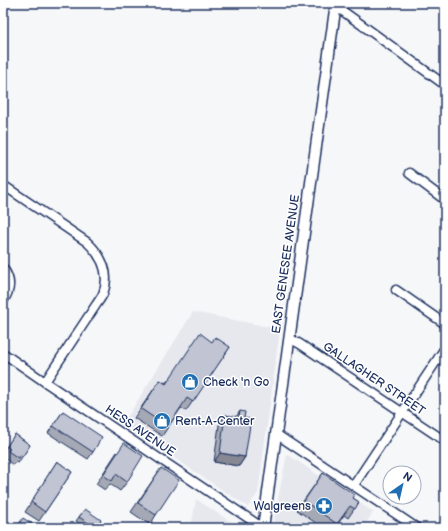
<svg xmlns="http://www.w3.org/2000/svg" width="448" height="531" font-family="'Balsamiq Sans',sans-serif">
<rect width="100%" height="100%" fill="#f6f7f9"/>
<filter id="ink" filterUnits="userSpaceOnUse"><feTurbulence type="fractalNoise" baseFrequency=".025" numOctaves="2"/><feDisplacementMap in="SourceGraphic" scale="8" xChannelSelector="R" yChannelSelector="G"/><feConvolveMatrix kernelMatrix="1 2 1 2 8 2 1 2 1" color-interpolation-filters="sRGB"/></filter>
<g filter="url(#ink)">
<g fill="#e6e8ee">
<polygon points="193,312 280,329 258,493 248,507 123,424"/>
<polygon points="287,454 373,512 363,528 278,528 273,524"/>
<polygon points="196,499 240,528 191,528"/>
</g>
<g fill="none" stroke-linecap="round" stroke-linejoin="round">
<g stroke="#1b2f5e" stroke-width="11">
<g id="minor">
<polyline points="336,7 344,12 445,85"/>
<polyline points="409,173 445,200"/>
<path d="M3,185L87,242C102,256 111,273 103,294C101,298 98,302 96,305L45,382"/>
<path d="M3,268C11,279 11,290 3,301"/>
<polyline points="396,290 445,324"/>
<polyline points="289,338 300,344 445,441"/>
<polyline points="3,353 45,382 263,528"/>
<polyline points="276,434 417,528"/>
<polyline points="354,485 445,348"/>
</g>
</g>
<g stroke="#1b2f5e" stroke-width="13">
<polyline id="major" points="263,528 336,3"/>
</g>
<use href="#minor" stroke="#fff" stroke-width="8"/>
<use href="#major" stroke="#fff" stroke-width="10"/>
</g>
<g fill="#a5a9b5" stroke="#1b2f5e">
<polygon points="212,342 230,347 186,411 181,408 162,436 134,418 160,380 165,383"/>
<polygon points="63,411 93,452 88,459 48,433"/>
<polygon points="240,411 244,418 245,457 239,466 214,462 219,425 225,415 236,417"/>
<polygon points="15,434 30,445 18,463 15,462 13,465 4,458 5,455 3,454 3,452"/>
<polygon points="117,452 127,482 120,491 110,484 105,490 96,484"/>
<polygon points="57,461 72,472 39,521 25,512"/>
<polygon points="161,468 156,515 150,525 131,512"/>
<polygon points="323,473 353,498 359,502 348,518 344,515 335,528 323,528 297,510"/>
<polygon points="85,509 96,528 86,528 76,521"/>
</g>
<polygon fill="#868994" stroke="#1b2f5e" points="220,453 245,457 239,466 214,462"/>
<g fill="#c0c4d3" stroke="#1b2f5e">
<polygon points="200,333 212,342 215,337 230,347 193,402 187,398 168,427 141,409 160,380 166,384"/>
<polygon points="3,369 6,371 3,375"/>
<polygon points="63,411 102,437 93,452 53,426"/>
<polygon points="240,411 245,412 244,418 251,419 245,457 220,453 225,415 239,417"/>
<polygon points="15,434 30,445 23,456 20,455 18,458 8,451 10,449 7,446"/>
<polygon points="124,443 143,456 127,482 116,474 112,481 103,475"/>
<polygon points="57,461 72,472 45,512 31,502"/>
<polygon points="161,468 179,480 156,515 138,503"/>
<polygon points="323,473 355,495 353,498 359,502 355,509 350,506 337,524 304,501"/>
<polygon points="3,481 7,483 3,489"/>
<polygon points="85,509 101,520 96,528 79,517"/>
<polygon points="23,518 38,528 16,528"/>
<polygon points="205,526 218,528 205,528"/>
</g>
</g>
<defs>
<g id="shop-disc" transform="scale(0.9)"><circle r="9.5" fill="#1f6fb2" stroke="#fff"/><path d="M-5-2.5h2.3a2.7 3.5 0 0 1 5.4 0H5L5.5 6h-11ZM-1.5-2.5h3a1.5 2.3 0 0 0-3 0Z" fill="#fff"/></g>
<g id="pharmacy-disc" transform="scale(0.9)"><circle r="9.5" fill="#1f6fb2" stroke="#fff"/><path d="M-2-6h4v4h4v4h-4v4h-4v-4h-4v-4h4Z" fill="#fff"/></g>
</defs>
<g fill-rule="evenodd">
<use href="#shop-disc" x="190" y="382"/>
<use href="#shop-disc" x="162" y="421"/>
<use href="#pharmacy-disc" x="324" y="506"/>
</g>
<g text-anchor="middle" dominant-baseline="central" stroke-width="3" stroke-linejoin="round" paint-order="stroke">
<g font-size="12" fill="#1b2f5e" stroke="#fff">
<text transform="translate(286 264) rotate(-82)">EAST GENESEE AVENUE</text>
<text transform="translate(374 379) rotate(34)">GALLAGHER STREET</text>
<text transform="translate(140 431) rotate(34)">HESS AVENUE</text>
</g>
<g font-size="12" fill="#1b2f5e" stroke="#fff" text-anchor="start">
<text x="203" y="382">Check 'n Go</text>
<text x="175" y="421">Rent-A-Center</text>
<text x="311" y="506" text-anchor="end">Walgreens</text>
</g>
</g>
<rect width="448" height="531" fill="none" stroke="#fff" stroke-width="16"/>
<rect x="8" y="8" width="432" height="515" fill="none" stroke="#1b2f5e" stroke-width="1.5" filter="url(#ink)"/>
<g transform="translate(402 485) rotate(34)"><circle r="19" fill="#ffffff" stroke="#a4acbf"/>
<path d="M0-3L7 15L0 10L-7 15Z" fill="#1f6fb2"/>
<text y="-6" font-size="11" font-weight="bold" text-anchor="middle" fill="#1b2f5e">N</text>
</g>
</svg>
